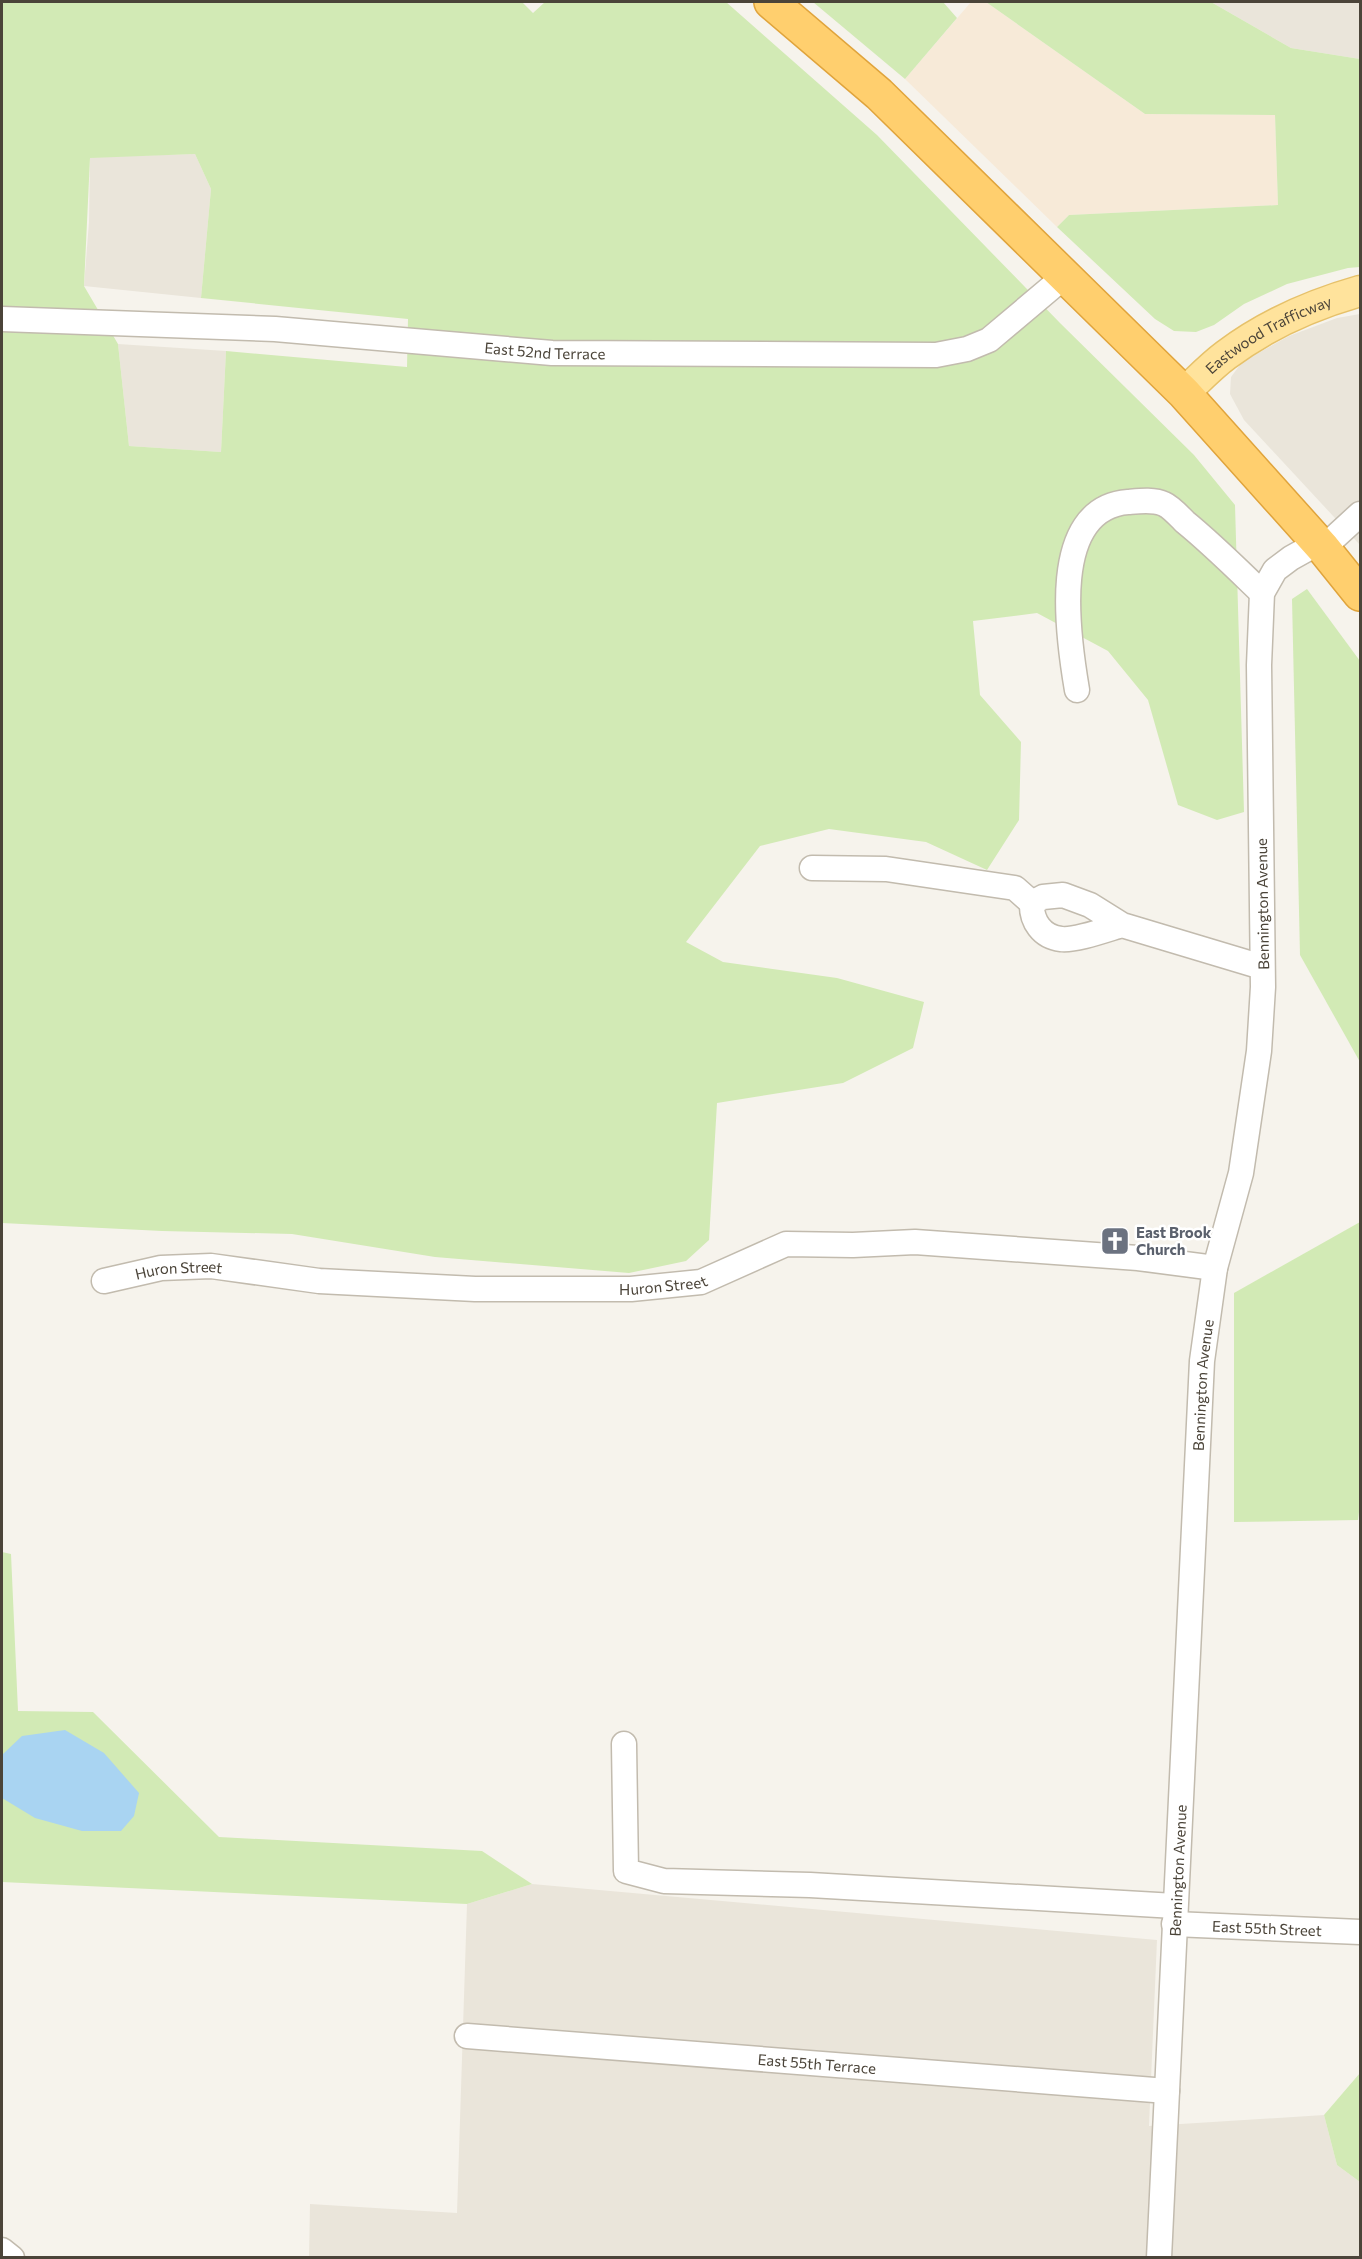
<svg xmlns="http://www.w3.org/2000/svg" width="1362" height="2259" font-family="Commissioner,sans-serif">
<rect width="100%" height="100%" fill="#f6f3ec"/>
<g fill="#eae5da">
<polygon points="1211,2 1360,2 1360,59 1291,48"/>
<polygon points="195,154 211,189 201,298 84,286 89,222 90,157"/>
<polygon points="1360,314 1360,545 1244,420 1230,394 1231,377 1242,362 1289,336 1337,318"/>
<polygon points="118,344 226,351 221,452 129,446"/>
<polygon points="532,1884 1157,1940 1149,2126 1324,2115 1337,2165 1360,2182 1360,2257 309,2258 310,2204 457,2213 467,1904"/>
</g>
<polygon fill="#f7ead8" points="971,2 986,2 1145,114 1275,115 1278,205 1069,215 1057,227 905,79"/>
<g fill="#d2eab5" fill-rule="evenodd">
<path d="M2,2H522L533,13L545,2H726L877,135L1060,323L1194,455L1235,505L1244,812L1217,820L1178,805L1148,700L1108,651L1037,613L973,621L980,695L1021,742L1019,820L987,870L926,842L829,829L760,846L686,942L723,962L837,978L924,1002L913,1048L843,1083L717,1103L709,1240L686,1261L629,1273L435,1257L292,1234L162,1231L2,1223ZM195,154L211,189L201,298L408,319L407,367L226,351L221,452L129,446L118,344L84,286L90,158Z"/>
<polygon points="813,2 943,2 957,18 905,79"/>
<polygon points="986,2 1211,2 1291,48 1360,59 1360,267 1348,268 1287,284 1244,304 1214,325 1196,332 1174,331 1155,319 1057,227 1069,215 1278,205 1275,115 1145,114"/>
<polygon points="1307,589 1360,661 1360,1062 1300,955 1292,599"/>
<polygon points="1360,1222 1360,1504 1358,1520 1234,1522 1234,1293"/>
<polygon points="2,1552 11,1554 18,1711 93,1712 219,1837 482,1851 532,1884 467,1904 2,1882"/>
<polygon points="1360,2073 1360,2182 1337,2165 1324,2115"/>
</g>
<polygon fill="#a9d4f2" points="65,1730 104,1753 139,1793 134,1816 121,1831 82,1831 35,1818 2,1798 2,1755 22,1736"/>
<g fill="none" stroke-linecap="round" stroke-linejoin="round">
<g stroke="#c2bbae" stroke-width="27">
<g id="minor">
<path id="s1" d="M2,319L275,329L552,353L936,355L967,349L989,340L1065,276"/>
<polyline points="1323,548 1360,514"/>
<path d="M1077,690C1068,637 1048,508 1128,502C1139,501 1154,499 1164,504C1171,507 1179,516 1185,522C1212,544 1237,569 1262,593"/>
<polyline points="812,868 886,869 1015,888 1032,903"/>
<path d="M1122,925C1108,929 1075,941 1061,939C1042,937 1031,921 1032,903L1043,897L1063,895L1090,905L1122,925L1262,967"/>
<path id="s2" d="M104,1281L161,1268L211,1266L319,1281L475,1289H631L701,1282L786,1244L853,1245L915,1242L1138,1258L1215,1268"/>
<polyline points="624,1744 626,1871 664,1881 810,1885 1175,1906"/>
<path id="s3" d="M1174,1924L1360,1932"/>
<path id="s4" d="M467,2036L1167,2091"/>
<polyline points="2,2250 12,2258"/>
<path id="s5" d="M1159,2258L1202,1361L1215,1268L1241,1173L1259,1051L1263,987L1259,665L1262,593L1275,570L1291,558L1318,543"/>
</g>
</g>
<g stroke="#e6c16a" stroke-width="33">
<g id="major">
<path id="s6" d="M1184,393C1198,380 1211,366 1226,355C1267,324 1311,305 1360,291"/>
</g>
</g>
<g stroke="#e0a43c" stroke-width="36">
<polyline id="highway" points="771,2 879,94 1184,393 1323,548 1360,594"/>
</g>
<use href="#minor" stroke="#fff" stroke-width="24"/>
<use href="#major" stroke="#ffe39c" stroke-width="30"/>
<use href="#highway" stroke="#ffcf6e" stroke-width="33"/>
</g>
<defs>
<g id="church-square" transform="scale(1.5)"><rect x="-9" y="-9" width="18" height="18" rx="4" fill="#6b7280" stroke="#fff"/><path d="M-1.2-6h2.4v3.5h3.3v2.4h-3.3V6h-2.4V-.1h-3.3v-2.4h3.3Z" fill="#fff"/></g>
</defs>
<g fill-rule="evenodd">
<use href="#church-square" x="1115" y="1241"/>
</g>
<g text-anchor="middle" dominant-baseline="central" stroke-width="5" stroke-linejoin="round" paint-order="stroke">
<g font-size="15" fill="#4b4439" stroke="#fff">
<text stroke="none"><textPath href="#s6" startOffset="104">Eastwood Trafficway</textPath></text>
<text stroke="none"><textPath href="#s1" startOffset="544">East 52nd Terrace</textPath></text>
<text transform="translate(1262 904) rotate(-91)">Bennington Avenue</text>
<text stroke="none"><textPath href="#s2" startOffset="76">Huron Street</textPath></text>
<text stroke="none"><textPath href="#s2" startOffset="562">Huron Street</textPath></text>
<text stroke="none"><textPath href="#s5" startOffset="874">Bennington Avenue</textPath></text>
<text stroke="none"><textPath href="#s5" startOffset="388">Bennington Avenue</textPath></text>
<text stroke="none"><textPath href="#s3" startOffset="93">East 55th Street</textPath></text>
<text stroke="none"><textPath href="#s4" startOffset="351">East 55th Terrace</textPath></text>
</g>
<g font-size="15" font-weight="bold" fill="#5b616d" stroke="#fff" text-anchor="start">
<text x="1136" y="1232">East Brook<tspan x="1136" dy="17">Church</tspan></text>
</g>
</g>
<rect width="1362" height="2259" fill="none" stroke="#4b4439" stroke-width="6"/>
</svg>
